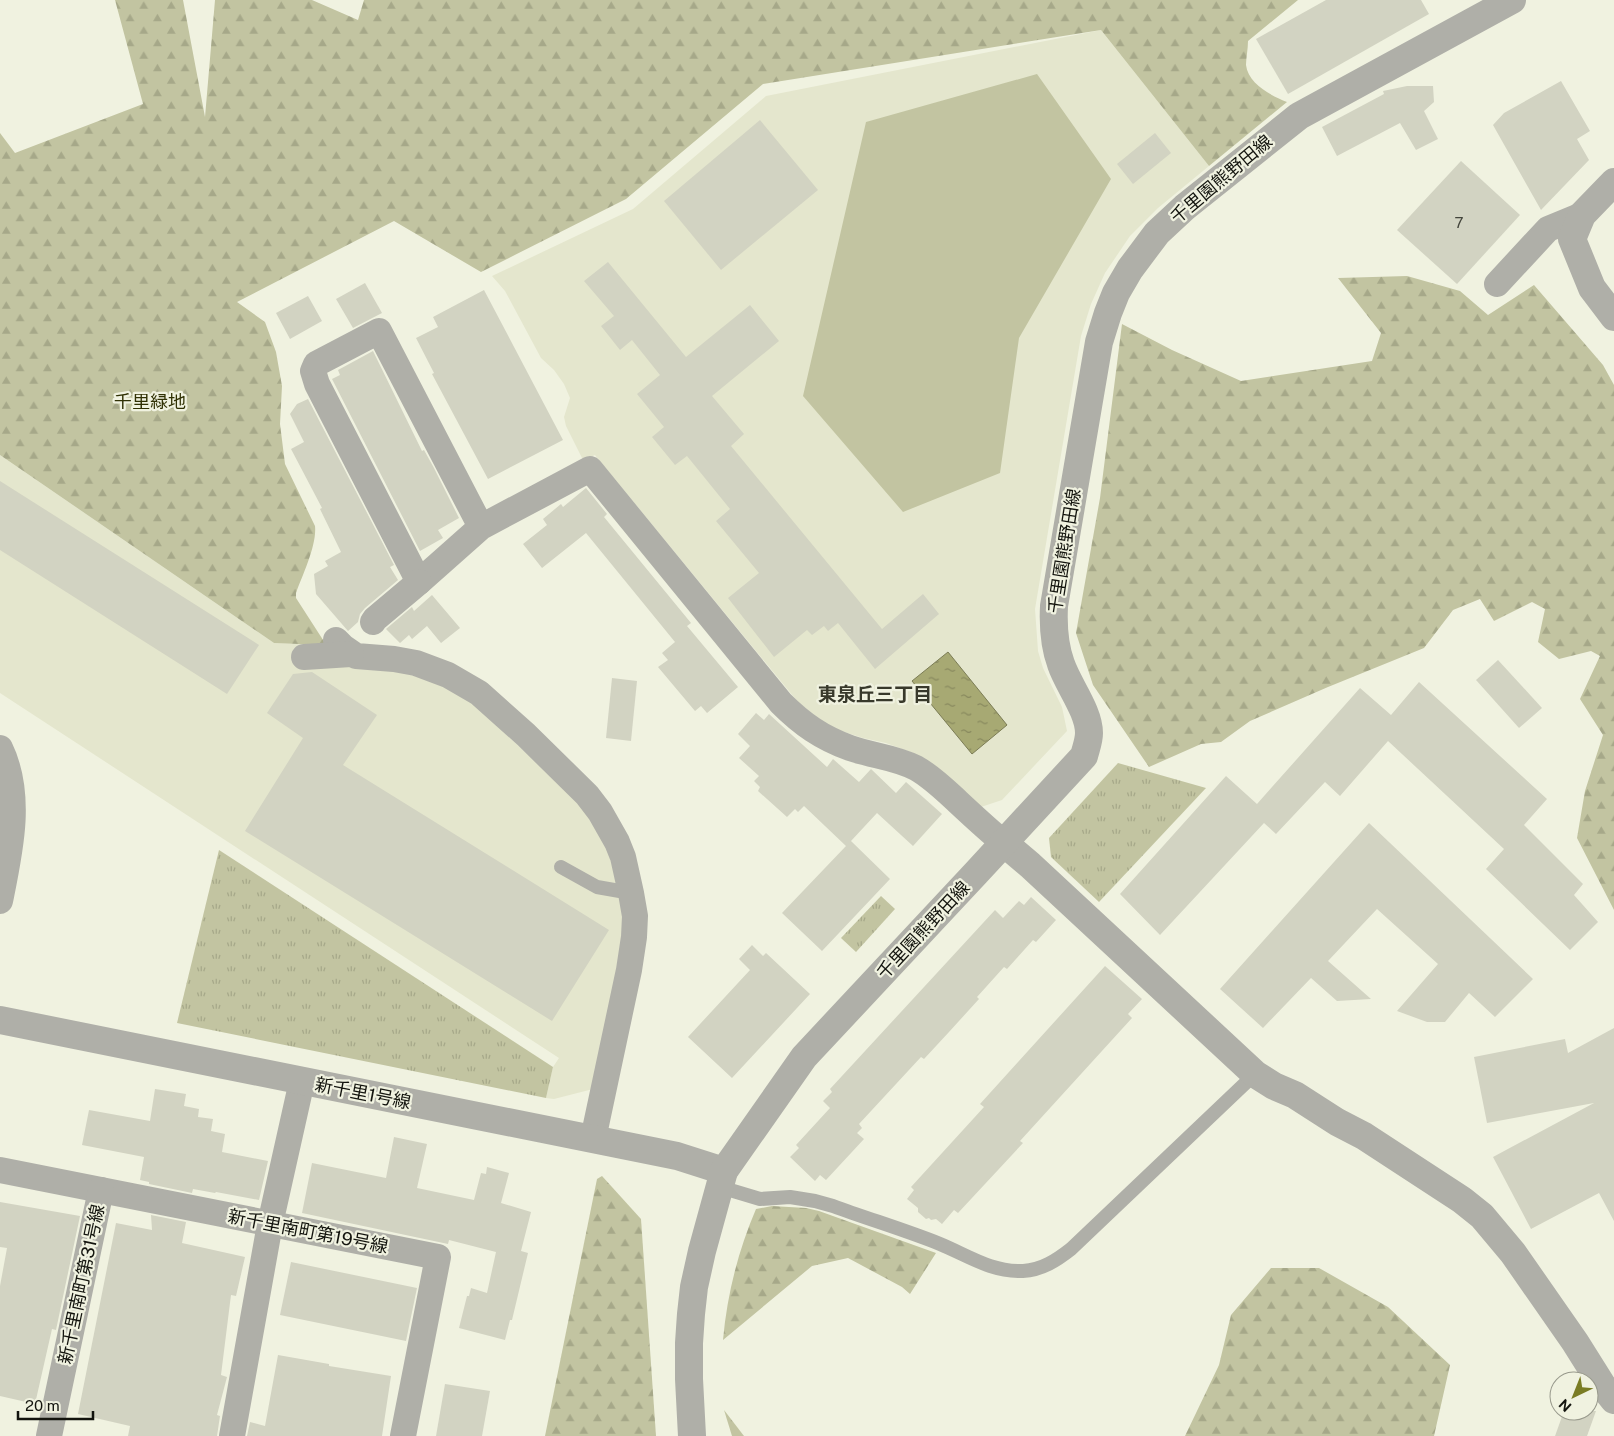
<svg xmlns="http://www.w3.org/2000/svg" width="1614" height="1436" font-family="'Public Sans','Noto Sans JP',sans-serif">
<defs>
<pattern id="forest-firs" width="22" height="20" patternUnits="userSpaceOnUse" patternTransform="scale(1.25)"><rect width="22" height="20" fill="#c2c4a1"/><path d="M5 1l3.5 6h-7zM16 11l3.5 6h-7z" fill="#a6a889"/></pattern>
<pattern id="park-tufts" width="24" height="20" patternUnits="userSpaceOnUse" patternTransform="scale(1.25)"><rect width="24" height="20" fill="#c2c4a1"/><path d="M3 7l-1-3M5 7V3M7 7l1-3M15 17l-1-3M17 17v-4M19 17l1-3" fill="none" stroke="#a6a889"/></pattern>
<pattern id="water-ripples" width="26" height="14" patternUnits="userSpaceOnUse" patternTransform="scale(1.25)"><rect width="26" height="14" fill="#a7a973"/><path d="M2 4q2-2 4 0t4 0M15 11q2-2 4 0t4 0" fill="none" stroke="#87885d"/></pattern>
</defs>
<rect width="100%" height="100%" fill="#f0f2e0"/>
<g fill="#e4e6cd">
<polygon points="1101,30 1209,166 1158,208 1130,236 1105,273 1091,304 1081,336 1035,609 1038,651 1043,668 1062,707 1067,731 1002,800 981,807 913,753 886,743 863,738 838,730 819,719 798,702 595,455 583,460 566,426 564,417 570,398 564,384 554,370 541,358 505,291 492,276 633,209 766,96"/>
<polygon points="0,455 274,643 303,644 330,666 392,669 444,685 472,702 583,807 603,837 621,891 623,936 593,1089 554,1099 546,1098 553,1067 559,1058 0,693"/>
</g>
<g fill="url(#forest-firs)">
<path d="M115,0H183L205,117L215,0H312L358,20L364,0H1298L1248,41C1248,49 1246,58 1246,65C1248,84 1272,96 1287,102L1209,166L1101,30L763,84L626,199L481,272L394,221L237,302L265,322L276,352L282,386L280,424L285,464L315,526C317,545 303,574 296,593V598L325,643L323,645L274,643L0,455V133L15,153L143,104Z"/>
<polygon points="1407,276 1460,291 1488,315 1534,285 1603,365 1614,385 1614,910 1577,838 1585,791 1603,735 1580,699 1600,656 1591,651 1559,659 1538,642 1545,609 1532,602 1494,621 1480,599 1453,610 1424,648 1328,687 1250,721 1221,742 1201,744 1149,767 1093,685 1076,633 1100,498 1122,324 1172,350 1241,381 1372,361 1381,333 1338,278"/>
<polygon points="602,1176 641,1219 656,1436 545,1436 597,1179"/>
<path d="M772,1206L806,1208L819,1211L936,1253L910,1294L902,1287L848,1258L812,1266L723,1340C727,1295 738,1251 756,1209Z"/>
<polygon points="1271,1268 1319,1268 1388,1307 1450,1365 1434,1436 1185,1436 1219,1365 1231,1315"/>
<polygon points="724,1410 744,1436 732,1436"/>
</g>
<g fill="url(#park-tufts)">
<polygon points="1118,763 1206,788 1099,902 1051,857 1049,838"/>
<polygon points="219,850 553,1067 546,1098 177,1023"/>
<polygon points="881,896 895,909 856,952 841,938"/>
</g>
<polygon fill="#c2c4a1" points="1037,74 1111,179 1019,338 1000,473 903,512 803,396 866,122"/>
<polygon fill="url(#water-ripples)" stroke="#7b7c55" points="948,652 1007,725 972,754 912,681"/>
<g fill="#d2d3c2">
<polygon points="1326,0 1421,0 1429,14 1288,94 1256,39"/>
<polygon points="1561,81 1590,131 1577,139 1589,160 1541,210 1493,125 1504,113"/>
<polygon points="1407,86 1433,86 1434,102 1424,111 1438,139 1416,150 1400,123 1337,156 1322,127 1384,94 1383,91"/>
<polygon points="760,120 818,190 721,270 664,201"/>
<polygon points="1155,133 1171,153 1133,184 1117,164"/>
<polygon points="1461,161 1520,215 1457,284 1397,230"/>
<polygon points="608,262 686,357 750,305 779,341 712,396 744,434 731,446 882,629 923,594 939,614 875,669 838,623 828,631 824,626 812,635 807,630 774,657 728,598 759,573 716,521 730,509 687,456 675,465 652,437 664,427 637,394 660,375 632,340 620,350 601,326 614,316 584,281"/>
<polygon points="365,283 382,313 353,328 336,299"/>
<polygon points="484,290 563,440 488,479 432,374 434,373 416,338 438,327 433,317"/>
<polygon points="308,296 322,321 290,339 276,313"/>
<polygon points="373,351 422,451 424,450 434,468 459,518 438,530 443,538 420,551 332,379 340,375 338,370"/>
<polygon points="308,399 394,565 390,567 398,580 365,608 360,614 358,622 348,631 316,594 314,574 328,566 325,561 341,552 320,509 322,508 291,449 304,442 290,414 297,404"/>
<polygon points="0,481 259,645 227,694 0,550"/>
<polygon points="586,488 607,514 604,517 691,623 687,626 738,687 707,713 701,706 695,711 658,667 668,660 662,653 675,642 586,533 542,568 523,544 547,525 543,519 561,504 563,507"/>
<polygon points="432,595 460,628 441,643 427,626 412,639 409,635 400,643 386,629 412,607 414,611"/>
<polygon points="1498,660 1542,708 1519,728 1476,680"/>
<polygon points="312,672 377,715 343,765 609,930 552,1021 245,831 303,738 267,713 293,674"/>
<polygon points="612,678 637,681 631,741 606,738"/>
<polygon points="1419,682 1547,799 1524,825 1583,884 1574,895 1598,922 1570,950 1486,869 1504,849 1388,741 1340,796 1325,782 1276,834 1264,823 1160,935 1120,894 1226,776 1257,804 1360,688 1391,715"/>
<polygon points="756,713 764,720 769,714 827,767 833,759 859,782 871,769 896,793 906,782 942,814 913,846 877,813 851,841 890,879 822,951 782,913 846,846 804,806 798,812 795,809 787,817 758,791 760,787 754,781 759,776 739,758 750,746 738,734"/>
<polygon points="1369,823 1533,979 1495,1017 1469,993 1445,1022 1427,1022 1397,1011 1438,964 1377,909 1328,961 1371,999 1337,1001 1311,978 1263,1028 1220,989"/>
<polygon points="1031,897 1056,920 1036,942 1033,940 1007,969 1004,967 977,997 979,999 949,1032 924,1059 921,1057 859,1124 862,1128 857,1133 864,1139 826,1180 820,1175 815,1181 790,1157 799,1148 796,1145 830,1108 823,1101 832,1092 830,1089 995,910 1003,918 1019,901 1024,905"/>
<polygon points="752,945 763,956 766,953 810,994 732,1078 688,1037 750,970 739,959"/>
<polygon points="1105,966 1142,999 1128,1014 1132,1018 1020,1141 1023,1143 958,1213 954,1210 942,1224 936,1219 931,1220 929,1218 926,1219 918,1212 918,1208 907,1199 914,1190 911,1187 984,1107 980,1104"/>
<polygon points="1614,1028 1614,1221 1599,1193 1531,1229 1493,1157 1594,1103 1487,1123 1474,1057 1565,1039 1568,1053"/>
<polygon points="155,1089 186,1094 184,1106 199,1109 198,1117 213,1119 211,1131 225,1134 222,1152 268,1161 259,1200 216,1192 215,1193 193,1189 192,1193 149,1184 149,1182 140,1180 144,1157 82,1145 89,1110 150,1121"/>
<polygon points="394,1137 427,1144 417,1188 474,1200 481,1173 486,1174 487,1167 509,1173 501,1203 531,1212 521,1251 528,1253 512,1320 510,1320 505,1340 459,1328 467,1296 469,1296 471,1288 487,1293 496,1252 449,1240 448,1244 302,1213 312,1163 386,1178"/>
<polygon points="0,1202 80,1216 56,1330 52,1329 35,1404 0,1396 0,1286 7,1248 0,1247"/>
<polygon points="151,1215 186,1222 182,1243 245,1257 236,1296 231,1295 221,1375 227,1377 217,1415 220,1416 217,1436 128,1436 130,1426 78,1414 116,1223 152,1230"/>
<polygon points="291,1262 417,1288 406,1341 280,1315"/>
<polygon points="278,1355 329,1364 329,1366 391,1376 382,1436 247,1436 250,1422 265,1426"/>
<polygon points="445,1384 490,1391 482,1436 436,1436"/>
<polygon points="1564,1411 1596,1411 1587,1436 1555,1436"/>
</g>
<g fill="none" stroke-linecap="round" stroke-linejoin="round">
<g stroke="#afafa8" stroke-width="14">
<polyline points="561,867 597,887 631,893"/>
<path d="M720,1187L760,1199L790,1197L815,1201L833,1206C868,1219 905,1230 940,1244C969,1256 991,1272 1023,1271C1042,1270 1057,1260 1071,1249L1255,1074"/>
</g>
<g stroke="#afafa8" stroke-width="26">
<polyline points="1497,284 1548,229 1582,215"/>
<path d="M481,527L379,331L316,364L313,371L317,384L419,582L481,527L590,469L781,703C802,724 822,738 850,748C873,756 895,757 916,768C932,777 945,790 958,802C973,816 988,830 1004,843"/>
<polyline points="373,622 375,619 419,582"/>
<polyline points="336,640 343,647 356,656 394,659 416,663 448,675 479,693 526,735 587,795 600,812 617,842 623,857 631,893 635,916 634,937 629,970 593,1139"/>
<polyline points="304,657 351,654"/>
<path d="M0,748C23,795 10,852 0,901"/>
<polyline points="0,1170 438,1257 403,1436"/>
<polyline points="49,1436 101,1190"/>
<polyline points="232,1436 270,1224 302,1081"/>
</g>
<g stroke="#afafa8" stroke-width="28">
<polyline points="1614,182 1582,215 1572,239 1592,288 1614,317"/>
<polyline points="1004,843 1030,865 1255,1074 1274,1086 1295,1095 1337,1122 1364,1136 1462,1200 1482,1216 1513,1253 1575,1342 1602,1385 1614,1400"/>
<polyline points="0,1020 677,1156 724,1171"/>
<path d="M692,1436L689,1379V1343L691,1314L694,1287L702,1251L724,1171L804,1057L976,873L1084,756C1086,748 1089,741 1089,733C1089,711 1068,685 1061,664C1054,645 1053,626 1054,606L1099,342L1108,313L1116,293L1130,269L1157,233L1185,207L1299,116L1512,0"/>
</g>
</g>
<g text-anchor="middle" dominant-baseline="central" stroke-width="4.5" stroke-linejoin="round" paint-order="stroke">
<g font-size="15" fill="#43443b">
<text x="1459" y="222">7</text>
</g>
<g font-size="18" fill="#13140e" stroke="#f0f2e0">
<text transform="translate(1221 179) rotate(-40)">千里園熊野田線</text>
<text transform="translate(1064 551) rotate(-81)">千里園熊野田線</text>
<text transform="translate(923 930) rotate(-47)">千里園熊野田線</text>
<text transform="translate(363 1093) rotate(11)">新千里1号線</text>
<text transform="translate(308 1231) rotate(11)">新千里南町第19号線</text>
<text transform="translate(81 1284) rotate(-78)">新千里南町第31号線</text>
</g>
<g font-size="18" fill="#303104" stroke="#f0f2e0">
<text x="150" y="401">千里緑地</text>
</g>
<g font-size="19" font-weight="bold" fill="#38392b" stroke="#f0f2e0">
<text x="875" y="694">東泉丘三丁目</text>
</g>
</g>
<g transform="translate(1574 1396) rotate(223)"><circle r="24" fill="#f0f2e0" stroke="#98998c"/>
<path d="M0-4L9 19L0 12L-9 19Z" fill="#7a7c24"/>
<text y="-8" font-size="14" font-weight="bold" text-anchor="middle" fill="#13140e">N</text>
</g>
<path d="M18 1411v8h75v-8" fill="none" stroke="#13140e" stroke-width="2.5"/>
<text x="25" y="1411" font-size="15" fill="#13140e" stroke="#f0f2e0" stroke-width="4" paint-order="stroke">20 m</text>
</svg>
